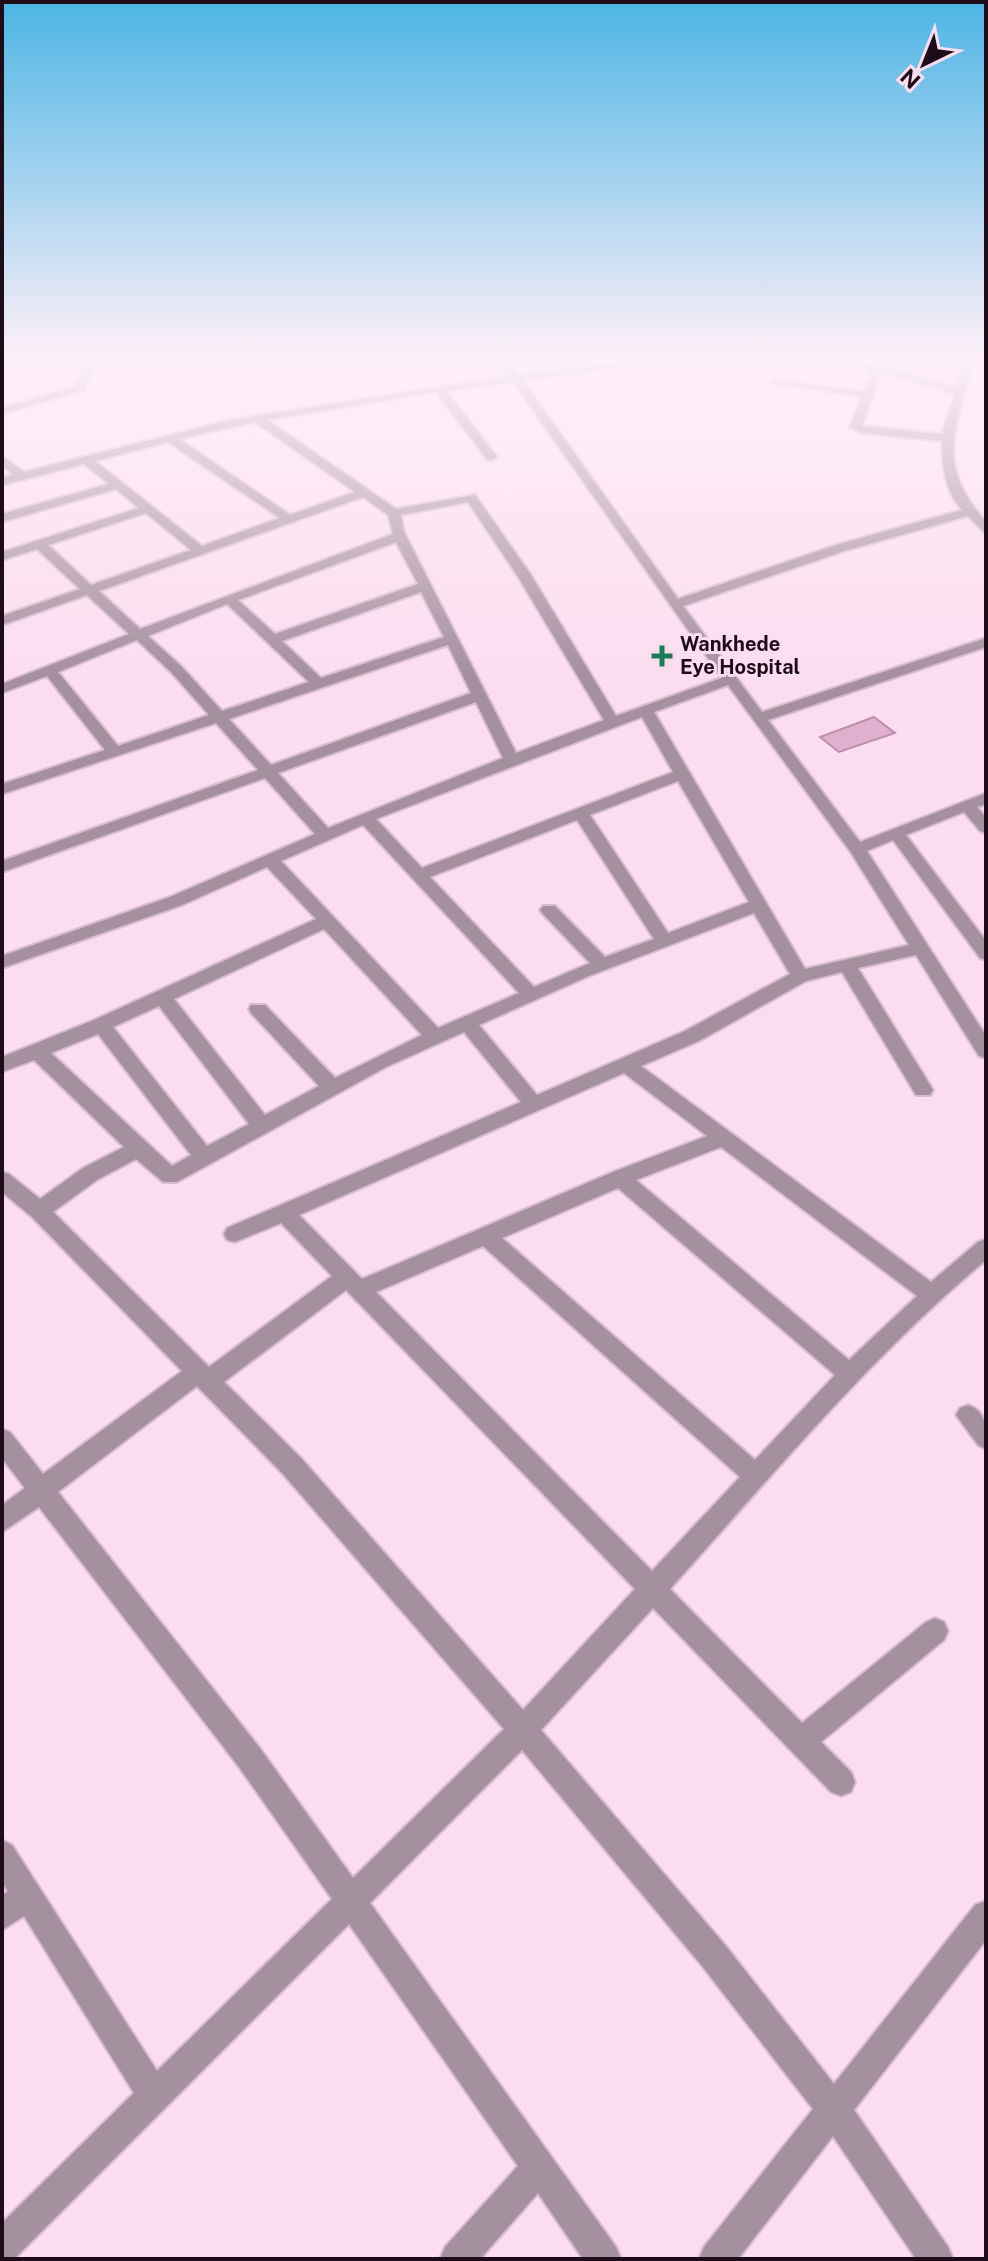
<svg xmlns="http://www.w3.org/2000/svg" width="988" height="2261" font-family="'Public Sans',sans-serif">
<rect width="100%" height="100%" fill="#fcddef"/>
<polygon fill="#e1b0ce" stroke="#bd8eab" stroke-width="2" points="874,717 895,733 839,752 820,737"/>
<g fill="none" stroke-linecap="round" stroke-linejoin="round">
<g stroke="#d8bccd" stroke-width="4">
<g id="minor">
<polygon points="86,359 96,359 84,390 2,414 2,408 75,386"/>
<polygon points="234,359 273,359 268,362"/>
<path d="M497,359H508L518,375L650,359H687L522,380L678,599L836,545L962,510C945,490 942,467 942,441L862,433L850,427L862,397L771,383L776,380L864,391L871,371L806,359H835L874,365L876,359H886L883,367L956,387L963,359H973C958,429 932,461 986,522V534L968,516L844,551L683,606L762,712L986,638V647L768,720L860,842L986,793V804L977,807L986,818V833L980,831L964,812L906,835L986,941V960L980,958L893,840L867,851L986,1036V1058L979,1056L916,955L858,968L933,1090L930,1095H916L842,972L806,981L699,1041L641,1066L931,1282L978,1242L986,1239V1260C869,1358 771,1477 670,1589L802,1723L926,1622L935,1618L944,1622L948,1631L944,1640L821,1742L851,1772L855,1782L851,1792L841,1796L831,1792L653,1608L541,1730L725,1945L834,2084L975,1905L986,1901V1940L854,2110L948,2247L953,2259H916L833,2136L738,2259H699L704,2247L813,2109L703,1967L522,1750L370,1903L616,2247L621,2259H583L538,2193L480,2259H440L445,2247L518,2166L349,1924L14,2259H2V2223L134,2093L24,1916L2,1930V1896L8,1891L2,1882V1840L12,1845L157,2071L332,1899L239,1767L39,1507L2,1532V1505L25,1488L2,1458V1429L10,1432L43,1474L182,1371L32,1217L2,1192V1172L9,1174L40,1199L83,1168L124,1147L34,1060L2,1072V1057L94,1020L316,919L267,867L182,905L2,968V956L170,897L315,834L265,778L2,872V861L258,770L216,723L2,794V784L105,750L47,676L2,693V684L129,634L87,595L2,625V616L80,589L37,549L2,560V552L139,508L116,489L2,522V514L109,484L84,464L2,485V477L13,475L2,465V456L24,472L230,420L508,376ZM881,373L955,394L942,434L862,426ZM513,382L722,678L616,716L531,575L475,495L396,509L267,420L436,392L487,459L491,460L497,457L446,391ZM255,422L355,492L290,515L179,439ZM168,442L280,518L202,546L95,461ZM363,497L388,515L393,534L140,629L99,591ZM468,502L517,575L604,720L516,753L404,532L401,515ZM146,513L191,550L91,585L48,545ZM396,542L418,584L275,634L238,600ZM421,592L444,637L321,678L282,641ZM227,604L309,682L222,711L181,666L148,636ZM137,640L171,672L209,715L118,746L58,672ZM448,645L471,693L271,765L229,719ZM728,685L850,851L909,945L805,969L654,712ZM476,702L503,758L328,828L278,773ZM642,717L673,772L422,868L376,819ZM678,781L749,902L668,933L590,815ZM577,820L654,939L605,957L555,906H543L540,910L543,914L590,963L534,987L430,877ZM363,825L519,993L438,1028L281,861ZM754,913L790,974L685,1031L537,1095L479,1025L589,976ZM324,929L422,1035L335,1078L265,1005H251L249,1009L251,1013L319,1086L265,1115L174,999ZM159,1006L249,1124L207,1146L113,1027ZM464,1032L521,1102L227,1228L224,1234L227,1240L235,1242L281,1223L332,1276L209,1367L53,1212L97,1180L136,1159L163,1182H177L386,1067ZM98,1034L191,1155L172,1166L51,1053ZM624,1073L707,1136L613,1172L362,1279L299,1215ZM721,1147L917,1296L849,1360L636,1180ZM618,1188L835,1375L755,1460L502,1238ZM483,1246L740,1477L652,1571L376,1292ZM346,1290L635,1589L523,1710L301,1458L224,1382ZM197,1386L283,1474L504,1729L353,1878L259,1747L58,1492Z"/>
<path d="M968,1405C988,1412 986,1430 986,1449L978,1445L956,1415L960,1408Z"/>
</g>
</g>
<use href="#minor" fill="#a5909d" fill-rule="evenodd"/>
</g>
<linearGradient id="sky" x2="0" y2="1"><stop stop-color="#4cb5e5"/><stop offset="0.53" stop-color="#fef0f8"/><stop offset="1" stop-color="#fef0f8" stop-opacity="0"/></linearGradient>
<rect width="988" height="676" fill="url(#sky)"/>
<path fill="#187d56" stroke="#fcddef" stroke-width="3" d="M658 644h8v8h8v8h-8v8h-8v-8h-8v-8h8z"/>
<g text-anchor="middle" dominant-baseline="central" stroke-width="6" stroke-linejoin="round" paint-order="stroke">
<g font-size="20" font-weight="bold" fill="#1e0d18" stroke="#fcddef" text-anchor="start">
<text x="680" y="644">Wankhede<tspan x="680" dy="23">Eye Hospital</tspan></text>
</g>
</g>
<rect width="988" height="2261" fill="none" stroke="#1e0d18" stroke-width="8"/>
<g transform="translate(924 64) rotate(223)" stroke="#fcddef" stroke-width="6" paint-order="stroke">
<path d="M0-6L14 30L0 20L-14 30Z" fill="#1e0d18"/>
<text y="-12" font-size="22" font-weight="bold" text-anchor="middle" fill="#1e0d18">N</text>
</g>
</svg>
